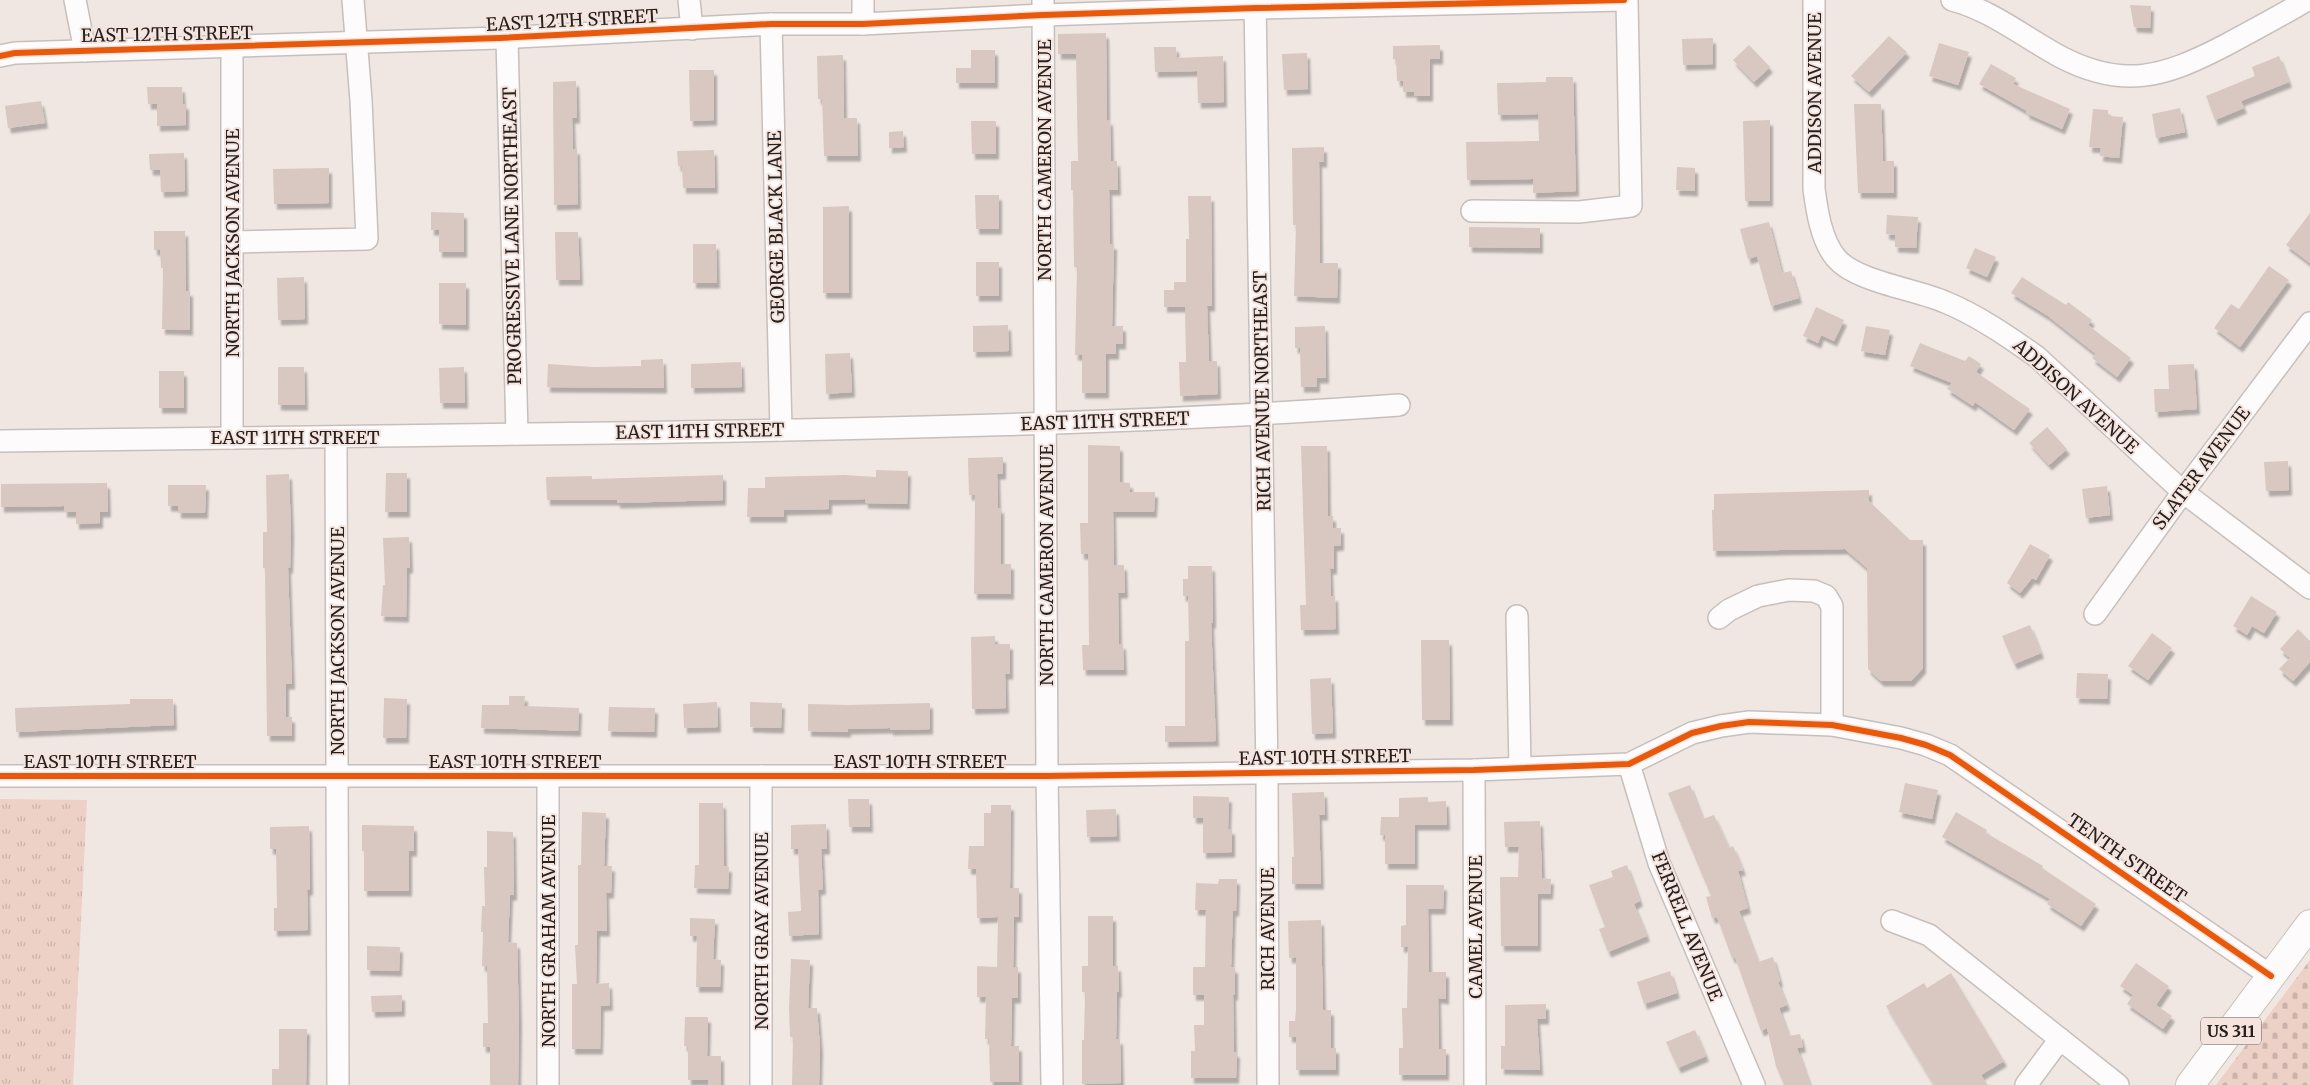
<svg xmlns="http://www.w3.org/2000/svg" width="2310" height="1085" font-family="Merriweather,serif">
<defs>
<pattern id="cemetery-stones" width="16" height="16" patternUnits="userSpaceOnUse" patternTransform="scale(1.25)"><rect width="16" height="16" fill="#edd0c6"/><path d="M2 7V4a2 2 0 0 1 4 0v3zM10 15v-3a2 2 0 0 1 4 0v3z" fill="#cbb2aa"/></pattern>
<pattern id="park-tufts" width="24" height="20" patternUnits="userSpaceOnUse" patternTransform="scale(1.25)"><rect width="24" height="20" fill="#edd0c6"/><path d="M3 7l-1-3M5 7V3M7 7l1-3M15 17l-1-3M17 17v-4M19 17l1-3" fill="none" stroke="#cbb2aa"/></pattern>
<filter id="shadow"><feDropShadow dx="3" dy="5.5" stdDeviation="1" flood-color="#0004"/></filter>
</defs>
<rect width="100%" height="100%" fill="#f0e7e3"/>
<polygon fill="url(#cemetery-stones)" points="2310,960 2310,1085 2216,1085"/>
<polygon fill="url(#park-tufts)" points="0,799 87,800 73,1085 0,1085"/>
<g fill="#d8c8c1" filter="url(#shadow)">
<polygon points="2130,5 2151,6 2150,28 2134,27"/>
<polygon points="1106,33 1107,120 1110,120 1111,161 1117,161 1118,190 1109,190 1110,244 1114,244 1112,326 1123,326 1123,344 1116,344 1116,354 1106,354 1106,393 1082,393 1082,355 1075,355 1077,267 1074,267 1073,190 1071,190 1071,161 1078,161 1076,54 1058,54 1058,34"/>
<polygon points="1889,36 1907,52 1869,92 1851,76"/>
<polygon points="1713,38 1713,64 1683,65 1682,39"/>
<polygon points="1939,43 1969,52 1958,85 1929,76"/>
<polygon points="1440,45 1440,59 1430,59 1430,96 1414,96 1414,92 1403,92 1403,81 1397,81 1396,59 1393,59 1393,46"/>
<polygon points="1749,45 1770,67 1754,82 1733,60"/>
<polygon points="1154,47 1176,47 1177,58 1223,56 1224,102 1198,103 1197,71 1155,72"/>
<polygon points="971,50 995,50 995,83 956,83 956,68 971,68"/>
<polygon points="1307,53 1308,89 1284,90 1282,54"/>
<polygon points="843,55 844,118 857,118 858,156 824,156 822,99 818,99 817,56"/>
<polygon points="2279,56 2289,82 2241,101 2244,108 2215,120 2206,96 2255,76 2252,67"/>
<polygon points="1991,64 2016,78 2013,84 2070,109 2062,129 2026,113 2027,111 1979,84"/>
<polygon points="689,70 714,70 714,120 690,121"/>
<polygon points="1546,77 1573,77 1576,191 1533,193 1533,179 1467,180 1466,142 1539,141 1538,114 1498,115 1497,83 1546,82"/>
<polygon points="576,81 577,118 572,118 573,149 577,149 578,204 554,205 553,82"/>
<polygon points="147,87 182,87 183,104 186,104 186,125 157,126 157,104 148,104"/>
<polygon points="41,101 45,123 8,128 5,106"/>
<polygon points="1854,104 1881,104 1883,161 1894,161 1894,193 1858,193"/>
<polygon points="2180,108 2185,132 2156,138 2152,114"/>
<polygon points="2093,109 2108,110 2108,116 2123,117 2119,158 2100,156 2101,148 2089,147"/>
<polygon points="1770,120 1770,201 1745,201 1743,121"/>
<polygon points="971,121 996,121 996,154 972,154"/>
<polygon points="903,131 904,147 889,148 889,132"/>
<polygon points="1324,147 1324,162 1319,162 1320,263 1338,263 1337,298 1294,296 1296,225 1293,225 1292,148"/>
<polygon points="714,150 715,188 683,188 682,166 678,166 677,151"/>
<polygon points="184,153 185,191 161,192 160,170 150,170 149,154"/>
<polygon points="1677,167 1695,168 1695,191 1676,190"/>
<polygon points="329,168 329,203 274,204 273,169"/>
<polygon points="975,195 999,195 999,229 976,229"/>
<polygon points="1188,196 1211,196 1212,306 1207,306 1209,361 1217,361 1218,394 1180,396 1179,362 1186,362 1185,307 1164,307 1164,290 1174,290 1174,282 1186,282 1186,239 1189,239"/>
<polygon points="849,206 849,293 823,293 823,207"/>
<polygon points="431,212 464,213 464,252 439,252 439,230 431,230"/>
<polygon points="2310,213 2310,263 2286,245"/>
<polygon points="1887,215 1918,217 1916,248 1895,247 1895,235 1886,234"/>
<polygon points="1769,222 1782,273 1791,271 1799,298 1771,306 1757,256 1748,259 1740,229"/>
<polygon points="1469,227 1540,228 1540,248 1469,247"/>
<polygon points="154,231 185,231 186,291 190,291 190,330 162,329 163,268 161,268 160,250 154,250"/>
<polygon points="555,232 578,232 580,280 556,280"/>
<polygon points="693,244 716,244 717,283 693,283"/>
<polygon points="1975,248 1996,257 1987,277 1966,268"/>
<rect x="976" y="262" width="23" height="34"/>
<polygon points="2269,266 2289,280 2240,347 2214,328 2231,304 2239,309"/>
<polygon points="304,277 305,319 278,320 277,278"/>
<polygon points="2022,277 2066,305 2068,302 2092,320 2088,325 2131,358 2117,377 2092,358 2096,354 2048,316 2011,293"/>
<polygon points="439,283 466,283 466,325 439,324"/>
<polygon points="1816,307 1844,320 1834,341 1821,335 1818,343 1803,336"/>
<polygon points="1008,325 1009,351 973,352 973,326"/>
<polygon points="1325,326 1326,378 1317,378 1317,387 1301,387 1300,348 1295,348 1295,327"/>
<polygon points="1866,326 1890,330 1885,355 1861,351"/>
<polygon points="1920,343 1965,361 1969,356 1981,364 1976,372 2030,409 2014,430 1975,402 1973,406 1947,389 1952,383 1910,366"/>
<polygon points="850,353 852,392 826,394 825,354"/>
<polygon points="663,359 664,388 547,387 548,364 593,367 641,366 641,360"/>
<polygon points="741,362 742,387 691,388 691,364"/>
<polygon points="2194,364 2197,409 2155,412 2154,389 2169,389 2168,365"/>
<polygon points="278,367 304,367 305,405 278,405"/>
<polygon points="464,367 465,403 440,403 439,368"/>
<rect x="159" y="371" width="25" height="37"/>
<polygon points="2047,427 2067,449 2049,465 2029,443"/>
<polygon points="1088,445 1120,446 1120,482 1130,483 1130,492 1155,492 1154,512 1113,512 1114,565 1124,565 1125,593 1118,593 1119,644 1123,644 1124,670 1083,670 1082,645 1089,645 1088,554 1081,554 1080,523 1088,523"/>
<polygon points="1301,446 1327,446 1328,516 1333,516 1333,528 1341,528 1341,545 1334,546 1334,569 1330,569 1331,596 1335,596 1336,629 1301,630 1300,605 1306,605"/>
<polygon points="1003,457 1003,474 997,474 998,508 1001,508 1001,564 1011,564 1011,594 974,594 975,495 969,495 968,458"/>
<polygon points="2288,461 2289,490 2266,491 2264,462"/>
<polygon points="876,470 908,471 907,504 865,503 865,499 829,500 829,509 784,510 784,517 747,517 748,488 765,488 765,477 845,475 876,477"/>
<polygon points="386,473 407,473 407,512 385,512"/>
<polygon points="289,474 291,533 290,568 288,568 292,684 286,684 286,717 292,717 292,736 267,736 265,568 263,568 263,532 267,532 266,475"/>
<polygon points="723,475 723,500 617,503 617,500 547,500 546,477 592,476 592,479"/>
<polygon points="107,483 108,512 100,512 100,523 76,524 76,512 64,512 64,506 1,507 1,484"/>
<polygon points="168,485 206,485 205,513 178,513 178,506 168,506"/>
<polygon points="2107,486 2110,515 2086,518 2082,489"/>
<polygon points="1869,490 1869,501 1910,540 1923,540 1923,668 1911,681 1881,681 1868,669 1867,568 1845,549 1713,551 1712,510 1714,510 1714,494"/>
<polygon points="407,537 409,537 410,568 407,568 406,617 381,616 383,585 385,585 383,538"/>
<polygon points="2030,544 2050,555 2036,580 2032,578 2020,593 2007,583"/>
<polygon points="1188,566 1212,566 1213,623 1211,623 1216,741 1165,742 1165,726 1185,726 1185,641 1189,641 1188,596 1183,596 1183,579 1188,579"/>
<polygon points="2251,596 2277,612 2264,633 2252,626 2247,635 2233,626"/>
<polygon points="2030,625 2041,653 2014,664 2002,636"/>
<polygon points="2298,629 2310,641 2310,662 2293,681 2279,669 2290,658 2280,649"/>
<polygon points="2152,633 2172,648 2148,680 2128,666"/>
<polygon points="995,636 995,644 1010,644 1010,674 1005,674 1006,708 972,709 971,637"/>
<polygon points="1421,640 1449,640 1450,720 1422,720"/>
<polygon points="2077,673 2108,674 2107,699 2076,698"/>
<polygon points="1331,678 1333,733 1312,734 1310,679"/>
<polygon points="509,696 525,696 524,706 579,708 578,731 481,728 482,705 509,705"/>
<polygon points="384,698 407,699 406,738 383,738"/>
<polygon points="130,699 173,699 174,725 16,732 15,708 130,704"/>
<polygon points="717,702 718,727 684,728 683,704"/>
<polygon points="750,702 782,703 781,728 750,727"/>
<polygon points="930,703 930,729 890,730 890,728 848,729 848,732 808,731 808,704 848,705"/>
<polygon points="609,707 655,708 654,732 608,731"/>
<polygon points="1905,783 1938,790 1932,819 1899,812"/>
<polygon points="1690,785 1703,819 1714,815 1729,848 1733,846 1743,870 1738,871 1748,908 1739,911 1758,962 1773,957 1780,981 1778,982 1787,1005 1779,1008 1789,1036 1800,1034 1803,1047 1797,1048 1810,1085 1784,1085 1776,1066 1767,1028 1761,1031 1735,957 1732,958 1717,917 1712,918 1706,897 1711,896 1668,793"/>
<polygon points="1324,792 1325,815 1319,815 1321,884 1292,884 1292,857 1294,857 1292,793"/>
<polygon points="1193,796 1229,797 1228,829 1232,829 1232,852 1203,853 1203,818 1193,818"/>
<polygon points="1428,797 1428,802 1446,801 1447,825 1415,825 1415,864 1385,864 1385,835 1380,835 1381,817 1399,817 1399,798"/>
<polygon points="848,799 869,799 870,827 849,827"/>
<polygon points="699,803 723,803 724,866 729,867 728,889 694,888 695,865 699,865"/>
<polygon points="991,805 1011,805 1010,888 1019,888 1019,917 1014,917 1013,967 1018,967 1018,998 1012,998 1011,1046 1019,1046 1019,1082 990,1082 989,1039 985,1039 986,997 977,997 977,966 997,967 998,917 977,918 976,869 968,869 969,846 984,846 984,813 991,813"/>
<polygon points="1116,809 1117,836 1087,837 1086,810"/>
<polygon points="582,812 606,813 604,866 612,866 611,893 606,893 607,931 597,931 596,984 609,983 610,1005 601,1006 600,1049 572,1049 572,984 577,984 575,945 578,945 578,865 581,865"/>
<polygon points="1956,812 1987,830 1986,833 2043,866 2042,868 2096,904 2081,926 2047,904 2050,899 1942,837"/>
<polygon points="1540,821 1542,878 1551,879 1550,894 1538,894 1538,946 1501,946 1500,877 1518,877 1519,847 1505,847 1504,822"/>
<polygon points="826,824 827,849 821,849 823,889 818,890 819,934 789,936 788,912 801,911 798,849 791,849 791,825"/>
<polygon points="362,825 414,826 414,851 409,851 409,891 364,891 364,851 362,851"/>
<polygon points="309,826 310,890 307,890 308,930 274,931 274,908 277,908 276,849 270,849 270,827"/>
<polygon points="487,831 513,832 514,895 510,895 508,942 517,943 519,1023 518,1085 490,1085 490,1047 483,1047 483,1023 488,1023 487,966 482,966 483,932 481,932 482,906 485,906 484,867 487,867"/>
<polygon points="1627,865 1640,901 1634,904 1647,936 1608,952 1599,929 1605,927 1589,885 1613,877 1611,871"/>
<polygon points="1219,879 1237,879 1236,911 1233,911 1231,967 1235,968 1235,995 1233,995 1234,1052 1237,1052 1236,1078 1191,1078 1191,1051 1195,1051 1194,1025 1204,1025 1204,995 1193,995 1193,967 1205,967 1206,910 1195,910 1196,883 1218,884"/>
<polygon points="1406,885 1444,885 1443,909 1428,909 1429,972 1446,972 1446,999 1438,998 1439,1049 1446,1049 1446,1075 1399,1075 1399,1048 1403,1048 1402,1008 1407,1008 1408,947 1401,947 1401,926 1406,925"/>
<polygon points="1088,916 1113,916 1113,966 1118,966 1119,992 1117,992 1116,1039 1120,1039 1121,1083 1082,1084 1082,1040 1084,1040 1085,992 1082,992 1082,966 1088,966"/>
<polygon points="690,918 715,919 713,959 721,960 720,987 696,987 697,936 690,936"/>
<polygon points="1321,920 1323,1010 1331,1010 1331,1048 1336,1048 1336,1070 1296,1070 1296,1037 1289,1037 1289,1021 1295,1021 1296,1009 1296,957 1289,958 1288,921"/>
<polygon points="367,946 400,947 399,971 367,970"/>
<polygon points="791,959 810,960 808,1008 817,1008 820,1048 819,1085 792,1085 793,1037 790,1037 789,1009"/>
<polygon points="2136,963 2169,986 2156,1005 2172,1016 2163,1029 2127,1004 2133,995 2120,986"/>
<polygon points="1670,971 1677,993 1644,1004 1637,982"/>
<polygon points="1951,973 2004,1061 1981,1075 1987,1085 1934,1085 1886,1006 1924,983 1927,988"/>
<polygon points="402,995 402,1011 372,1012 371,996"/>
<polygon points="1546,1004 1546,1019 1537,1019 1540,1070 1501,1069 1501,1046 1505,1046 1505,1005"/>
<polygon points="685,1017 708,1017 707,1056 721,1056 721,1085 708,1085 708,1080 688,1080 688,1046 684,1046"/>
<polygon points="279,1029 307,1029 306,1085 272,1085 272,1069 279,1069"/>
<polygon points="1695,1030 1706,1056 1678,1068 1666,1042"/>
</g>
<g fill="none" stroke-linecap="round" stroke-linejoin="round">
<g stroke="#c7bfbc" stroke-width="24">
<g id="minor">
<polyline points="75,0 85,51"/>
<polyline points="689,0 692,29"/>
<polyline points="1043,0 1047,776 1052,1085"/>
<polyline points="1255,0 1267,773 1268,1085"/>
<path d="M1814,0V189C1817,211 1821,240 1836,258C1856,282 1916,289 1945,302C1977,315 2009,337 2037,357L2183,492L2310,588"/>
<path d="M1952,0C1991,10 2024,37 2059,56C2123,90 2164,77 2224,46C2252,31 2280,16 2307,0"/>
<polyline points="771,24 781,430"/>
<polyline points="863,24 863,0"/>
<polyline points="507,38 517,434"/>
<polyline points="0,56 15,53 500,38 771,24 863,24 1043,15 1256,8 1624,0"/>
<polyline points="1472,211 1579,212 1631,206 1627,0"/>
<polyline points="232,242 367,239 361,100 353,0"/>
<polyline points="232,438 232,48"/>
<polyline points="336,438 338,1085"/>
<path d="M0,441C204,438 408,435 612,433C874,429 1137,424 1399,405"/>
<polyline points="2095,614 2183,492 2310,323"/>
<polyline points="1517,616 1520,768"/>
<polyline points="1719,618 1729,610 1758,596 1789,590 1814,591 1826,596 1832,606 1832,725"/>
<polyline points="1629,764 1659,863 1754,1085"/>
<polyline points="1474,770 1475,1085"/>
<polyline points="0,776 1047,776 1474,770 1629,764 1692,733 1721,726 1749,722 1832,725 1901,738 1926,745 1950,755 2271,976"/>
<polyline points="761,776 761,1085"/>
<polyline points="1892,921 1929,935 2118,1085"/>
<polyline points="548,1085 548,776"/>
<polyline points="2026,1085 2060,1039"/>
</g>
</g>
<g stroke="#c7bfbc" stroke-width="30">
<polyline id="major" points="2190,1085 2310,924"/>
</g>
<use href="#minor" stroke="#fdfbfb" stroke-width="21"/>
<use href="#major" stroke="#fdfbfb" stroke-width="28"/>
<g stroke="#f5e4de" stroke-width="9">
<g id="cycleway">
<polyline points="0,56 15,53 500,38 771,24 863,24 1043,15 1256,8 1624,0"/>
<polyline points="0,776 1047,776 1474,770 1629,764 1692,733 1721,726 1749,722 1832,725 1901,738 1926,745 1950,755 2271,976"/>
</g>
</g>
<use href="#cycleway" stroke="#e8590c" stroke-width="6"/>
</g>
<g text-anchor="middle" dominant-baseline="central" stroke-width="4" stroke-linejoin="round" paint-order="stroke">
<rect fill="#f5e4de" stroke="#645b58" stroke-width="1" x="2201" y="1017.5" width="60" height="27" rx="4"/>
<g font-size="16" font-weight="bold" fill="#26201e">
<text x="2231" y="1031">US 311</text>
</g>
<g font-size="18" fill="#26201e" stroke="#f5e4de">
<text transform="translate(572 20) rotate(-3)">EAST 12TH STREET</text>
<text transform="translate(167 34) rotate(-1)">EAST 12TH STREET</text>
<text transform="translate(1814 93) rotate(-90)">ADDISON AVENUE</text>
<text transform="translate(1044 160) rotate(-90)">NORTH CAMERON AVENUE</text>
<text transform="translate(776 227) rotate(-91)">GEORGE BLACK LANE</text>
<text transform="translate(512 236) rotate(-91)">PROGRESSIVE LANE NORTHEAST</text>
<text transform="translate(232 243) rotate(-90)">NORTH JACKSON AVENUE</text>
<text transform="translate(1262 391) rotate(-91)">RICH AVENUE NORTHEAST</text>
<text transform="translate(2076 396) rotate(42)">ADDISON AVENUE</text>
<text transform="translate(1105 421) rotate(-2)">EAST 11TH STREET</text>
<text transform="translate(700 431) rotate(-1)">EAST 11TH STREET</text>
<text x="295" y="437">EAST 11TH STREET</text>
<text transform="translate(2201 468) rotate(-53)">SLATER AVENUE</text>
<text transform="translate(1046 565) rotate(-90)">NORTH CAMERON AVENUE</text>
<text transform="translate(337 641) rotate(-90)">NORTH JACKSON AVENUE</text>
<text transform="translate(1325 757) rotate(-1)">EAST 10TH STREET</text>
<text x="110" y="761">EAST 10TH STREET</text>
<text x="515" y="761">EAST 10TH STREET</text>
<text x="920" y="761">EAST 10TH STREET</text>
<text transform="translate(2127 858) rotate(35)">TENTH STREET</text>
<text transform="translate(1687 926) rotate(68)">FERRELL AVENUE</text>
<text transform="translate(1475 927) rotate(-90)">CAMEL AVENUE</text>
<text transform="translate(1267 929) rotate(-90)">RICH AVENUE</text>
<text transform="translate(548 931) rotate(-90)">NORTH GRAHAM AVENUE</text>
<text transform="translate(761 931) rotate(-90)">NORTH GRAY AVENUE</text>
</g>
</g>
</svg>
